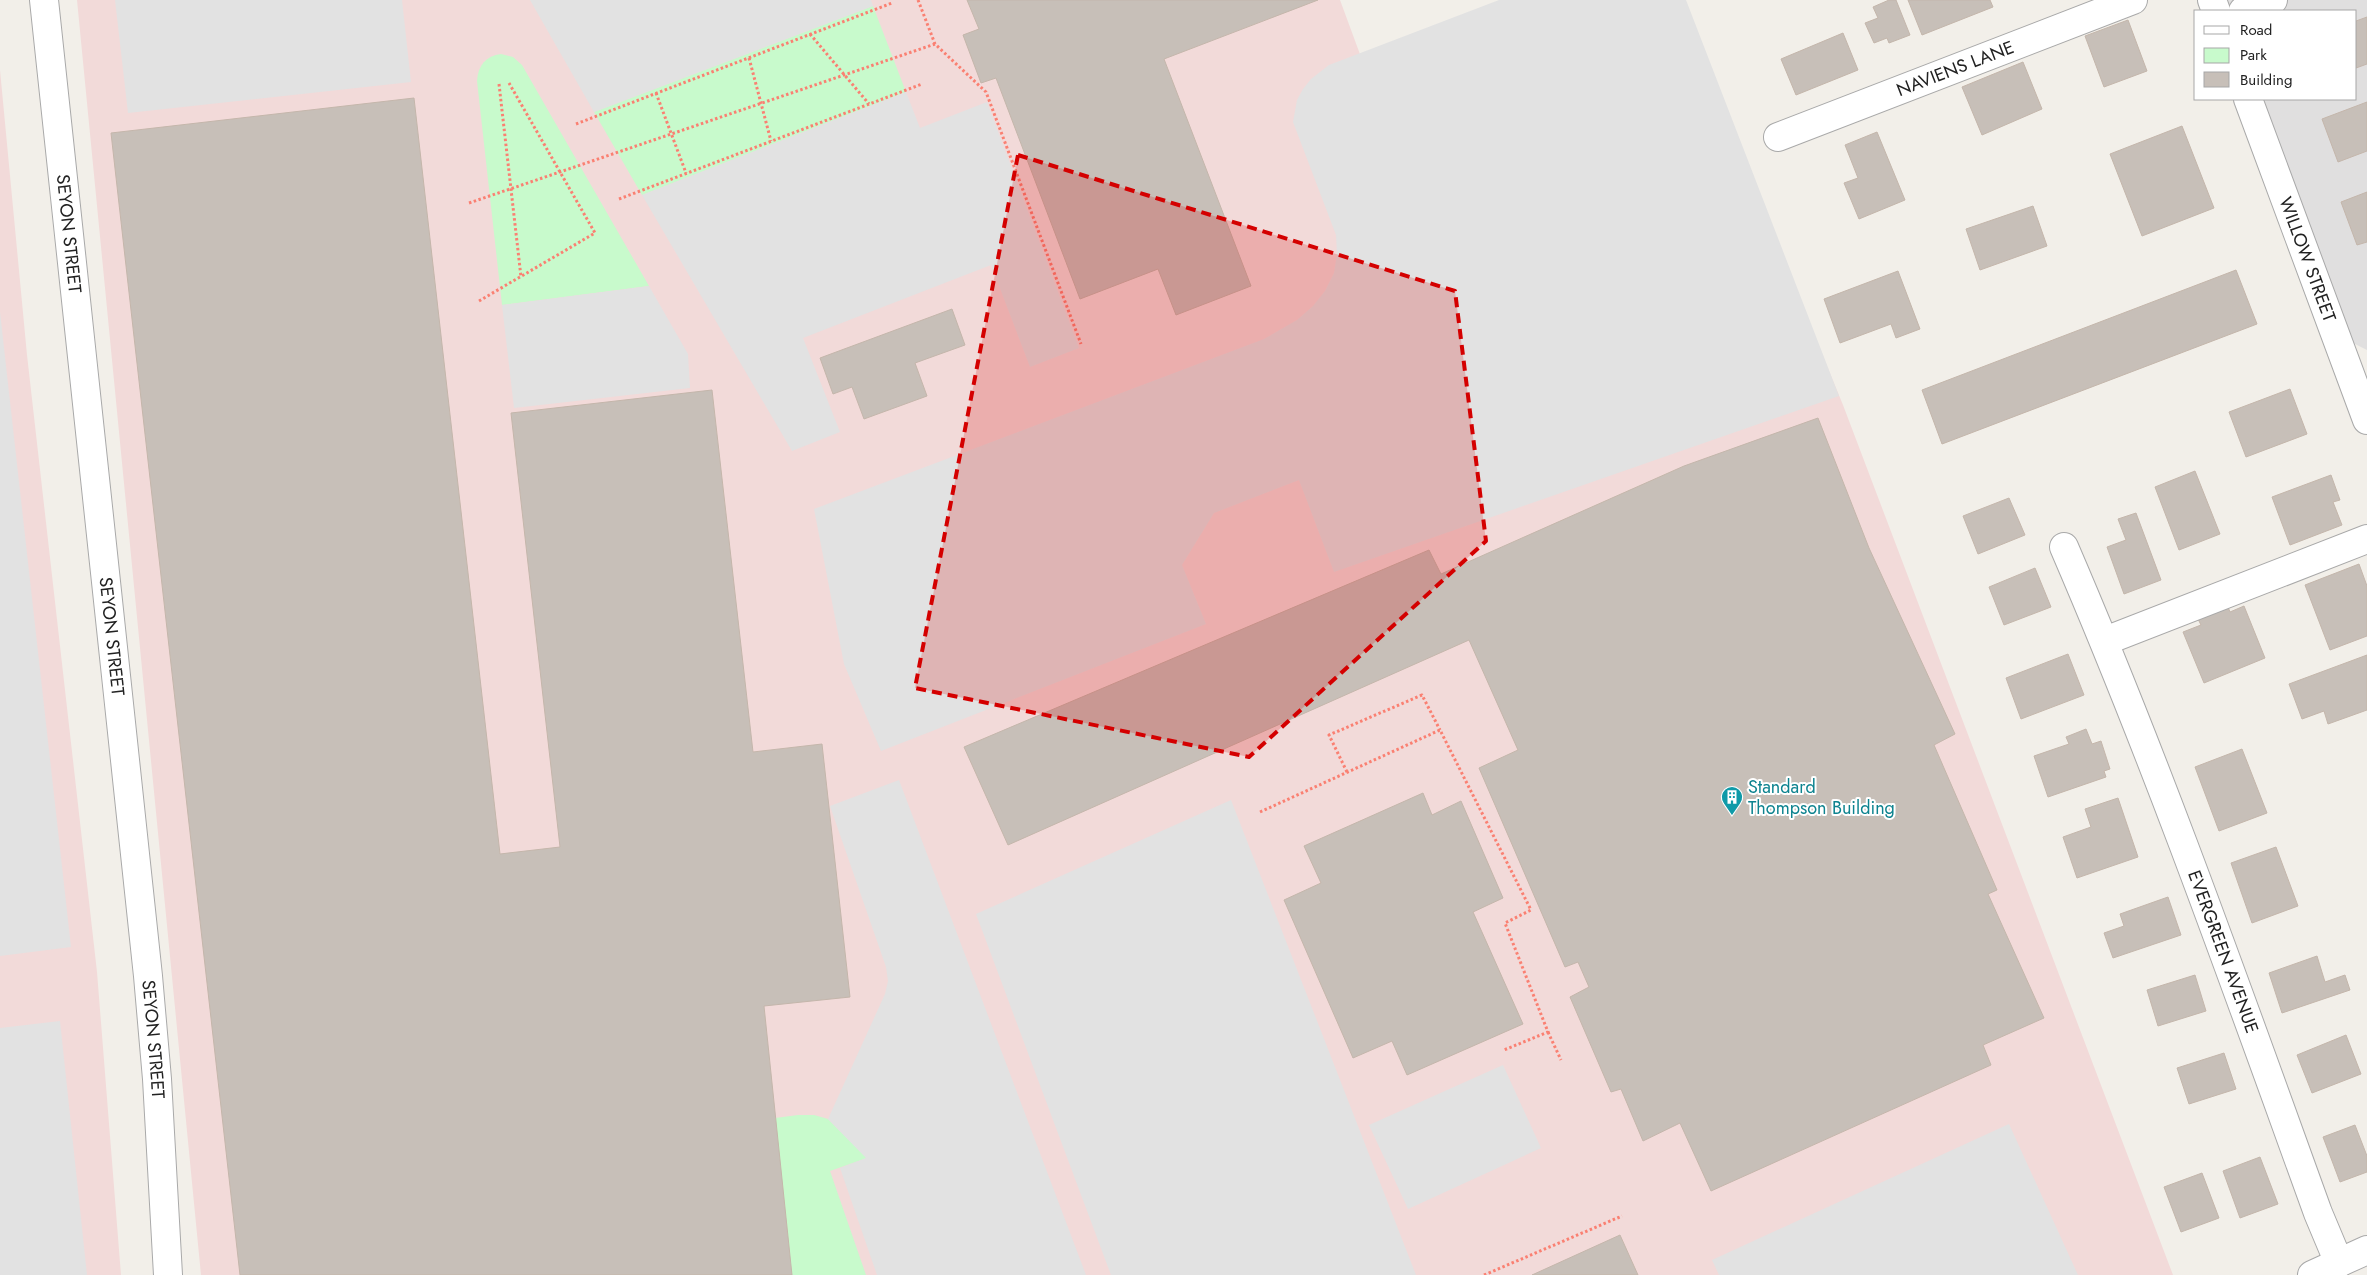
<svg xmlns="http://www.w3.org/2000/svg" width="2367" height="1275" font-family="Jost,sans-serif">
<rect width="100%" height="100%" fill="#f2efe9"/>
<polygon fill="#e0dfdf" points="2226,0 2367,0 2367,350 2353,343 2262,99 2356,99 2356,11 2230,11"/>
<g fill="#f2dad9">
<polygon points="77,0 1340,0 1361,57 1677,0 1843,405 2173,1275 201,1275"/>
<polygon points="0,70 27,355 97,972 121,1275 0,1275"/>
</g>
<g fill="#c8facc">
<polygon points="873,6 906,92 642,195 594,112"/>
<path d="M501,54L513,57L522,65L649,286L502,305L477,81C478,65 486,56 501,54Z"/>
<polygon points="798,1115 814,1115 828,1119 867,1158 830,1171 866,1275 792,1275 775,1118"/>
</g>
<g fill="#e2e2e2">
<polygon points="115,0 402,0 411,82 128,113"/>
<polygon points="530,0 871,0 873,6 594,112"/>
<polygon points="1499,0 1686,0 1839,396 1334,572 1299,480 1214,513 1182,565 1206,624 881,751 844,664 814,509 1264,339 1297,320 1313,306 1325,291 1334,273 1337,254 1336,235 1293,122 1297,100 1303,89 1311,79 1329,65"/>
<polygon points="906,92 920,128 987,102 1079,348 1030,367 991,265 803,338 840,432 792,451 642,195"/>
<polygon points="649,286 688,354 690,388 514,408 502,305"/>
<polygon points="0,312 71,947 0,956"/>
<polygon points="899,780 1086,1275 877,1275 840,1168 866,1158 828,1119 885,994 888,981 886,967 830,806"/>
<polygon points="1231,800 1416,1275 1111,1275 976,914"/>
<polygon points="60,1021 87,1275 0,1275 0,1028"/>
<polygon points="1503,1065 1541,1148 1408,1209 1369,1125"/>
<polygon points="2009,1124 2078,1275 1719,1275 1712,1260"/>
</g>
<g fill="#c7bfb8" stroke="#c4b6ab">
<polygon points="967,0 1318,0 1164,59 1251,286 1176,315 1158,269 1080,299 996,78 981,83 963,35 979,29"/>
<polygon points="1889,0 1896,0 1910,35 1889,43 1887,38 1874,43 1865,23 1878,18 1873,7"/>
<polygon points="1908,0 1990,0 1993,7 1922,35"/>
<polygon points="2367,17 2367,64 2356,68 2356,21"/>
<polygon points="2128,20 2147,71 2104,87 2085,36"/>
<polygon points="1843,33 1858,70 1796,95 1781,59"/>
<polygon points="2023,62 2042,109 1982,135 1962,87"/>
<polygon points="414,98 500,854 560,847 511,413 712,390 753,752 822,744 850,997 764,1006 792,1275 240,1275 111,133"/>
<polygon points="2367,102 2367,151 2338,162 2322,119"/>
<polygon points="2182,126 2214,208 2142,236 2110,154"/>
<polygon points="1877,132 1905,200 1859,219 1844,183 1858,178 1845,145"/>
<polygon points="2367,192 2367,242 2357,245 2341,202"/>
<polygon points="2033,206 2047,246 1980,270 1966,229"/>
<polygon points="2236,270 2257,324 1942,444 1922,390"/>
<polygon points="1898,271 1920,329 1896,338 1891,324 1840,343 1824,299"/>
<polygon points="952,309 965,345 915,363 927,396 864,419 852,387 833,394 820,358"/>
<polygon points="2290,389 2307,434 2246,457 2229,412"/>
<polygon points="1818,418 1869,548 1955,734 1934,745 1997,890 1988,894 2044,1018 1983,1045 1991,1065 1711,1191 1680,1123 1643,1141 1621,1089 1611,1092 1570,997 1589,987 1578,962 1565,967 1479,768 1518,750 1469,640 1008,845 964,747 1429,550 1441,574 1684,466"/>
<polygon points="2195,471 2220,534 2179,550 2155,487"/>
<polygon points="2331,475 2340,500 2333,502 2342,525 2290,545 2272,497"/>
<polygon points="2009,498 2025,535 1978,554 1963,516"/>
<polygon points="2136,513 2161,580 2124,594 2107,547 2126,540 2118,519"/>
<polygon points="2359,564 2367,586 2367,636 2330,650 2305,585"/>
<polygon points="2035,568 2051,607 2004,625 1989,587"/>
<polygon points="2244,606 2265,658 2204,683 2183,632 2201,625 2198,619 2228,607 2230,612"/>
<polygon points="2068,654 2084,695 2021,719 2006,678"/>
<polygon points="2367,655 2367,710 2328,724 2324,711 2302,719 2289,684"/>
<polygon points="2086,729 2092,744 2101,741 2110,769 2104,771 2106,777 2048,797 2034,756 2069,744 2066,737"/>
<polygon points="2242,749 2267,813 2219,831 2195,767"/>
<polygon points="1423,793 1432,815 1461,801 1503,898 1473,912 1523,1024 1407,1075 1392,1041 1353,1058 1284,900 1321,883 1304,846"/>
<polygon points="2118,798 2138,857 2077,878 2063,837 2091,827 2085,809"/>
<polygon points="2276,847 2298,906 2252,923 2231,863"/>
<polygon points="2168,897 2181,935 2113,958 2104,933 2124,926 2120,914"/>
<polygon points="2317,956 2325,982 2345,975 2350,990 2282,1013 2269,973"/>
<polygon points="2195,975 2206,1011 2158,1026 2147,990"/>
<polygon points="2346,1035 2361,1074 2312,1093 2297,1055"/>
<polygon points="2224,1053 2236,1089 2189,1104 2177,1068"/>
<polygon points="2355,1125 2367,1156 2367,1172 2340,1182 2323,1137"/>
<polygon points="2260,1157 2278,1204 2240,1218 2223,1171"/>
<polygon points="2202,1173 2219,1218 2181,1232 2164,1187"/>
<polygon points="1620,1235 1638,1275 1532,1275"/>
</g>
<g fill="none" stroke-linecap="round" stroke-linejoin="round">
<g stroke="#a9a9a9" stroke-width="30">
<g id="minor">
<polyline points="2243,11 2273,0"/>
<path id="s1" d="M1778,137L2133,0"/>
<path id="s2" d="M2064,547C2158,765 2237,989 2318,1213L2339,1263"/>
<polyline points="2105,641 2367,539"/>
</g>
</g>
<g stroke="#a9a9a9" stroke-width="30">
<g id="tertiary">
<path id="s3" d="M44,0L148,976L157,1079L168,1275"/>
<polyline points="2212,0 2216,11"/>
<path id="s4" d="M2248,99L2367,420"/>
<polyline points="2312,1275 2367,1250"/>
</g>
</g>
<g stroke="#fa8072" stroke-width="3" stroke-dasharray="2.5 2.5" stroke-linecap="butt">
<polyline points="918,0 935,44 986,92 1081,344"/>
<polyline points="810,34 869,104"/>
<polyline points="749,58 771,141"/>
<polyline points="499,84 521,277"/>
<polyline points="656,93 686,173"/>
<polyline points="576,124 892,3"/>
<polyline points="619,199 922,84"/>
<polyline points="469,203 935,44"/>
<polyline points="479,301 595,233 509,83"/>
<polyline points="1347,772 1329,735 1422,695 1440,730"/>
<polyline points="1260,812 1440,730 1531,910 1505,923 1548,1032 1504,1050"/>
<polyline points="1548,1032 1561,1060"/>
<polyline points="1484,1275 1622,1216"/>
</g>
<use href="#minor" stroke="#fff" stroke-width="28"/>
<use href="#tertiary" stroke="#fff" stroke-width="28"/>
</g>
<path fill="#d40000" fill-opacity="0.2" stroke="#d40000" stroke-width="4" stroke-dasharray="10 6" stroke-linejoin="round" d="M1018,155L1455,291L1486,541L1249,757L915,688Z"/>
<defs>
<g id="building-pin" transform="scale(1.125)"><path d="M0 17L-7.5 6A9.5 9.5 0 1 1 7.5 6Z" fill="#0f9aa8" stroke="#fff"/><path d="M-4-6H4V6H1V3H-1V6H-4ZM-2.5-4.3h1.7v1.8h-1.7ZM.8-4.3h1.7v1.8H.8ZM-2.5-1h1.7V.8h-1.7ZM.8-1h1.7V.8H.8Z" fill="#fff"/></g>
</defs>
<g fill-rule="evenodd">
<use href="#building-pin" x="1732" y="797"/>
</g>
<g text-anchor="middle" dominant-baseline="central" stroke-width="4" stroke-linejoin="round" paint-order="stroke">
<g font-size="18" fill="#222" stroke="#fff">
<text stroke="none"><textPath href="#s1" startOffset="190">NAVIENS LANE</textPath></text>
<text stroke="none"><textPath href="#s3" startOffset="235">SEYON STREET</textPath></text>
<text stroke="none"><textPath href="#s4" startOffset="171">WILLOW STREET</textPath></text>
<text stroke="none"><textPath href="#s3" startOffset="640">SEYON STREET</textPath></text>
<text stroke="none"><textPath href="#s2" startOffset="435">EVERGREEN AVENUE</textPath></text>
<text stroke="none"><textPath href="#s3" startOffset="1045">SEYON STREET</textPath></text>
</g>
<g font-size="18" fill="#0d838f" stroke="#fff" text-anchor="start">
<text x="1748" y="787">Standard<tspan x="1748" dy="21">Thompson Building</tspan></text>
</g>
</g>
<rect x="2194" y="10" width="162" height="90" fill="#ffffff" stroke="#a7a7a7"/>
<rect x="2204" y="26" width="25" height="8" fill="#ffffff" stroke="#a7a7a7"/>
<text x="2240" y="35" font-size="15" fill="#222222">Road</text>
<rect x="2204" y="48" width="25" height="15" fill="#c8facc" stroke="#a7a7a7"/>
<text x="2240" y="60" font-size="15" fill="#222222">Park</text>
<rect x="2204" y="72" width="25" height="15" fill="#c7bfb8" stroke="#a7a7a7"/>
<text x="2240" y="85" font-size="15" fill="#222222">Building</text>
</svg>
